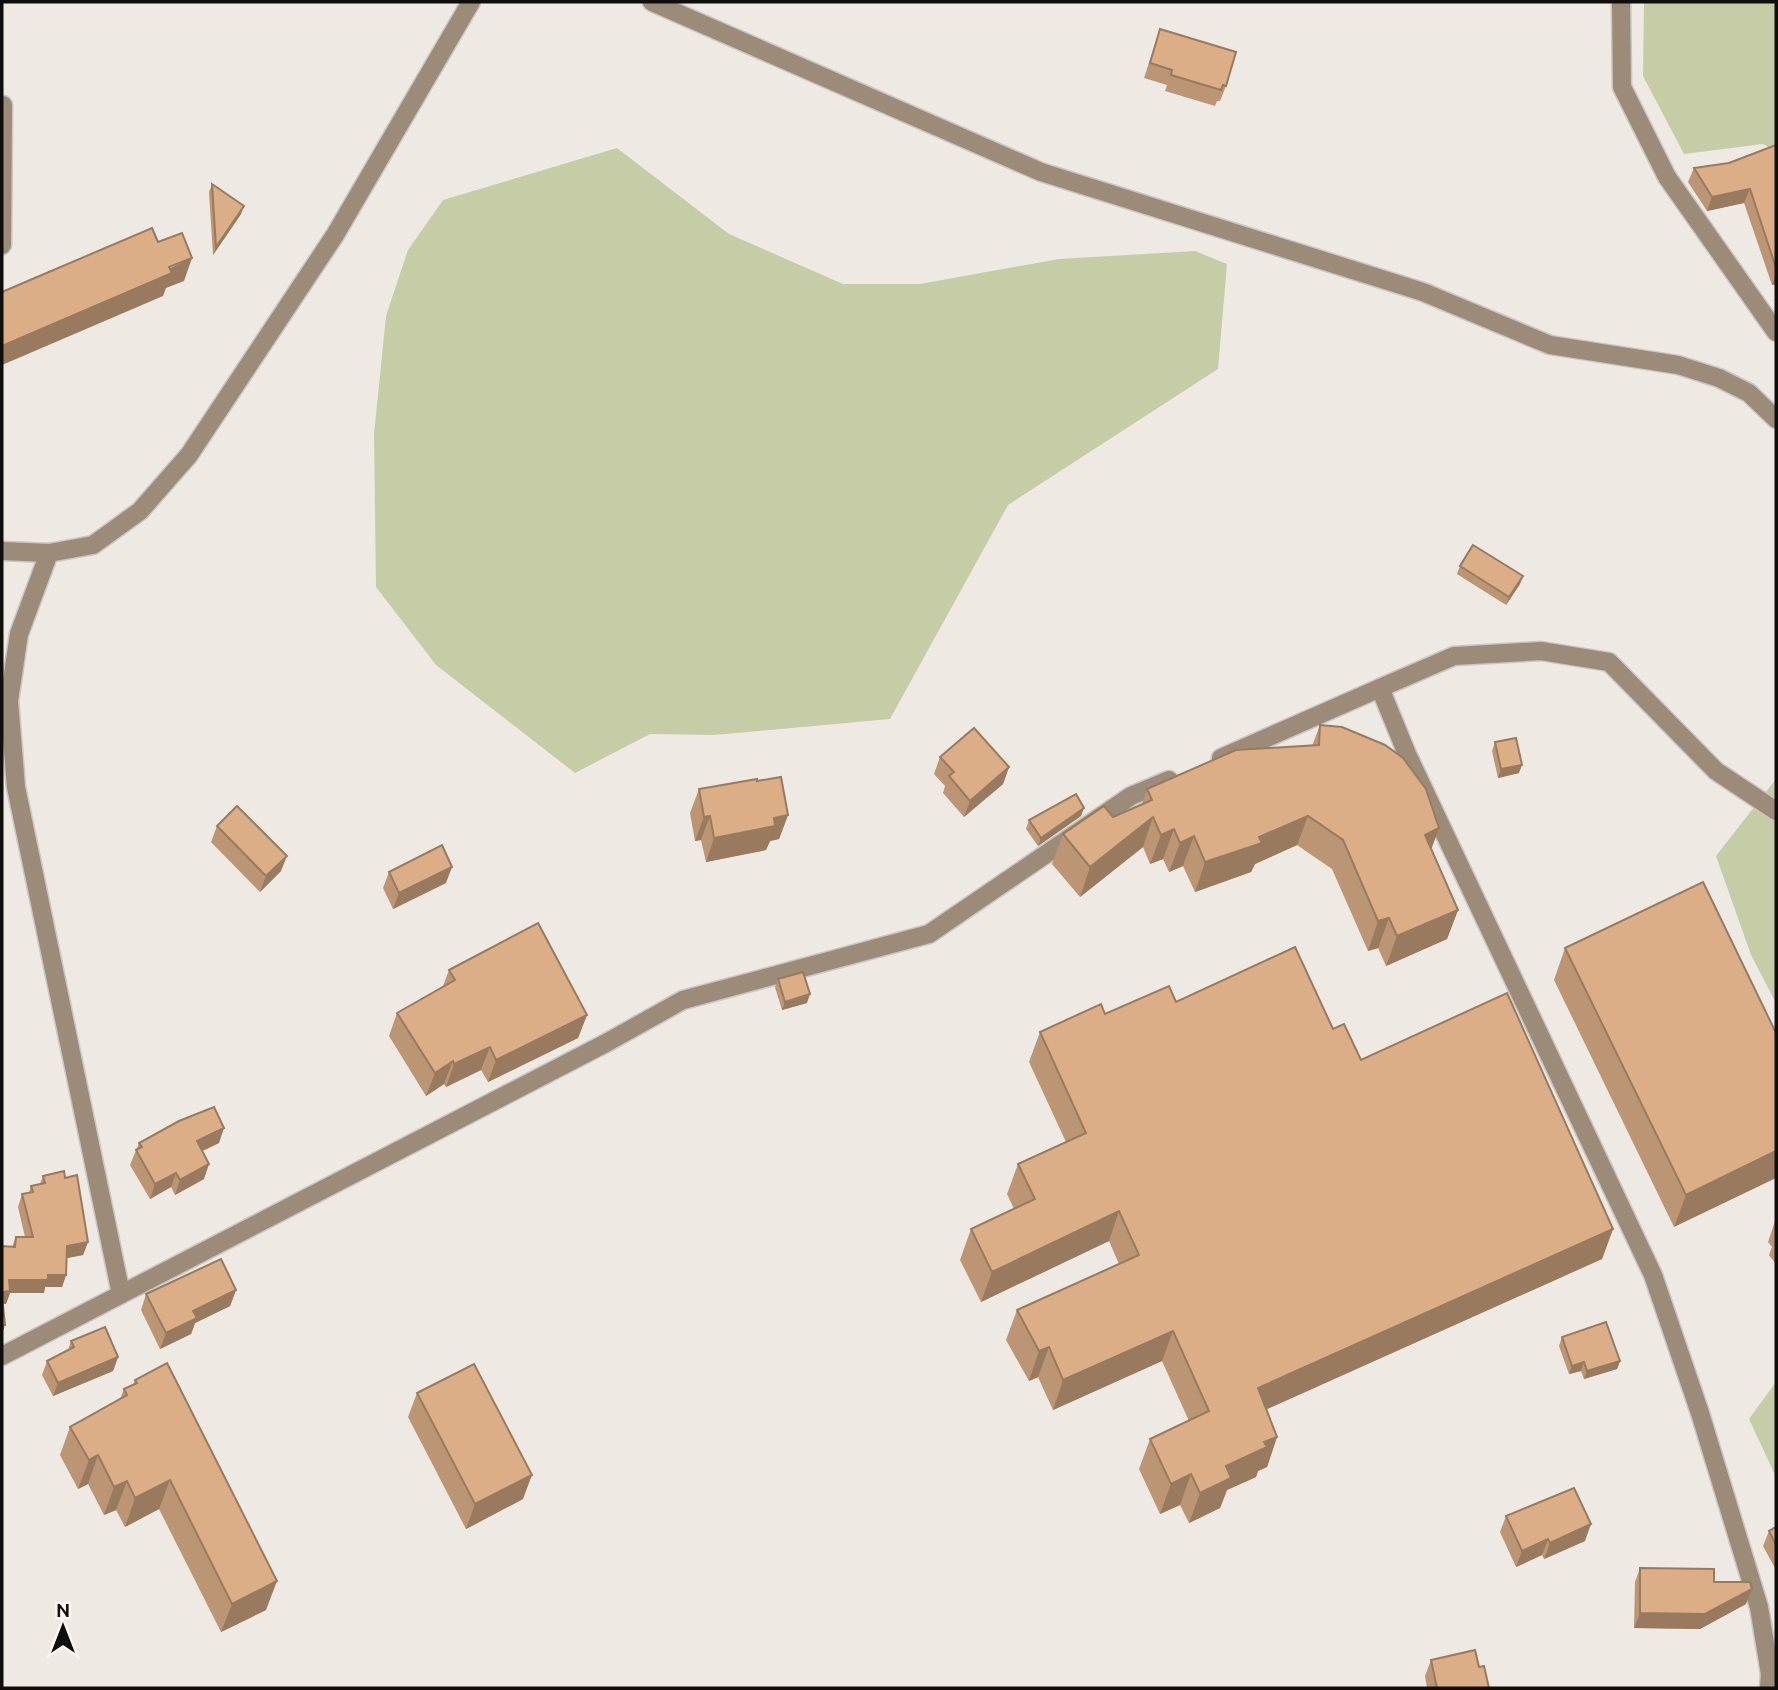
<svg xmlns="http://www.w3.org/2000/svg" width="1778" height="1690" font-family="Ubuntu,sans-serif">
<rect width="100%" height="100%" fill="#efe9e4"/>
<g fill="#c6cda6">
<polygon points="1644,2 1776,2 1776,151 1763,144 1684,154 1643,76"/>
<polygon points="617,148 729,234 843,284 920,284 1059,259 1195,251 1227,264 1218,369 1008,505 890,719 714,735 650,734 575,773 436,665 376,587 374,434 386,316 408,250 443,200"/>
<polygon points="1776,779 1776,1003 1751,955 1716,856"/>
<polygon points="1776,1382 1776,1477 1749,1419"/>
</g>
<g fill="none" stroke-linecap="round" stroke-linejoin="round">
<g stroke="#cbc6c1" stroke-width="21">
<g id="minor">
<polyline points="652,2 1041,172 1423,292 1550,345 1678,365 1719,378 1749,393 1776,419"/>
<polyline points="1621,2 1622,87 1667,177 1776,332"/>
<polyline points="2,245 3,105"/>
<polyline points="2,551 49,553 93,545 140,511 189,455 335,235 471,2"/>
<polyline points="49,553 19,634 9,701 16,787 121,1294"/>
<polyline points="1380,688 1454,656 1541,651 1609,662 1716,771 1776,811"/>
<polyline points="1221,758 1380,688 1407,754 1653,1275 1700,1413 1759,1607 1770,1674 1769,1688"/>
<polyline points="2,1356 606,1043 683,1000 929,934 1131,796 1169,780"/>
</g>
</g>
<use href="#minor" stroke="#9c8b79" stroke-width="18"/>
</g>
<g fill="#bc9674">
<polygon points="1160,29 1226,86 1220,101 1217,101 1215,106 1165,91 1167,85 1144,78"/>
<polygon points="1776,145 1776,284 1772,285 1744,203 1707,211 1688,182 1694,168 1729,163"/>
<polygon points="212,184 241,214 213,255 209,192"/>
<polygon points="1460,566 1520,584 1506,605 1457,574"/>
<polygon points="1320,725 1439,828 1431,849 1458,910 1447,939 1386,966 1378,948 1368,951 1332,869 1297,845 1255,864 1251,872 1195,892 1183,866 1169,872 1163,859 1150,864 1143,847 1080,897 1052,864 1063,834 1113,817 1142,804 1147,789 1312,746"/>
<polygon points="1495,742 1519,773 1498,778 1492,751"/>
<polygon points="940,757 1009,767 1003,784 964,817 943,793 945,786 934,774"/>
<polygon points="757,781 788,815 779,839 770,841 766,850 706,862 701,840 695,841 690,813 699,789"/>
<polygon points="1081,816 1038,846 1026,829 1029,820"/>
<polygon points="217,826 281,871 260,892 211,842"/>
<polygon points="389,872 446,883 393,909 383,888"/>
<polygon points="1565,948 1776,1033 1674,1227 1554,980"/>
<polygon points="449,970 587,1015 578,1038 488,1082 481,1070 446,1087 444,1084 426,1096 389,1036 397,1013 443,986"/>
<polygon points="778,979 807,1003 782,1010 775,987"/>
<polygon points="1176,1002 1333,1029 1361,1060 1613,1229 1602,1259 1267,1409 1277,1437 1267,1467 1258,1471 1256,1477 1227,1490 1220,1508 1189,1523 1180,1505 1160,1514 1139,1469 1150,1439 1189,1421 1162,1361 1053,1410 1038,1377 1029,1381 1006,1340 1017,1310 1119,1264 1109,1241 981,1302 960,1260 971,1229 1014,1209 1007,1194 1018,1164 1066,1142 1029,1062 1040,1032 1105,1014"/>
<polygon points="139,1143 219,1143 202,1151 204,1179 175,1195 171,1187 150,1199 130,1165"/>
<polygon points="43,1176 88,1242 83,1255 67,1258 66,1275 62,1287 45,1287 44,1293 10,1293 6,1304 3,1304 2,1246 12,1247 16,1237 25,1237 18,1207 22,1194 29,1193 31,1186 40,1184"/>
<polygon points="1776,1218 1776,1264 1769,1255 1772,1247 1768,1242"/>
<polygon points="236,1290 230,1306 195,1323 191,1334 160,1349 141,1310 146,1294"/>
<polygon points="1562,1337 1620,1361 1617,1369 1584,1379 1581,1371 1569,1374 1559,1346"/>
<polygon points="71,1341 118,1357 113,1371 53,1396 42,1375 47,1361 68,1350"/>
<polygon points="135,1380 266,1610 221,1632 159,1509 125,1527 116,1510 104,1515 88,1484 78,1489 60,1455 70,1427 120,1399 124,1389 133,1385"/>
<polygon points="417,1393 523,1499 466,1529 408,1417"/>
<polygon points="1506,1516 1585,1541 1544,1559 1542,1555 1516,1567 1500,1532"/>
<polygon points="1776,1527 1776,1570 1763,1546 1769,1531"/>
<polygon points="1640,1568 1714,1582 1746,1604 1700,1629 1634,1628 1635,1582"/>
<polygon points="1431,1660 1479,1667 1489,1688 1427,1688 1425,1676"/>
</g>
<g fill="#997a5e">
<polygon points="1750,189 1744,203 1707,211 1712,197"/>
<polygon points="244,206 241,214 213,255 216,247"/>
<polygon points="192,258 184,281 166,288 163,296 2,365 2,346"/>
<polygon points="1776,274 1776,284 1772,285"/>
<polygon points="1523,576 1520,584 1506,605 1509,597"/>
<polygon points="1522,765 1519,773 1498,778 1501,769"/>
<polygon points="1009,767 1003,784 964,817 970,801"/>
<polygon points="1084,808 1081,816 1038,846 1041,838"/>
<polygon points="788,815 779,839 770,841 766,850 706,862 714,838 774,818"/>
<polygon points="710,816 701,840 695,841 704,817"/>
<polygon points="1308,816 1297,845 1255,864 1251,872 1195,892 1205,862"/>
<polygon points="1153,817 1143,847 1080,897 1090,867"/>
<polygon points="1439,828 1428,858 1425,835"/>
<polygon points="1174,829 1163,859 1150,864 1161,835"/>
<polygon points="1194,836 1183,866 1169,872 1180,843"/>
<polygon points="287,856 281,871 260,892 266,876"/>
<polygon points="452,867 446,883 393,909 399,893"/>
<polygon points="1458,910 1447,939 1386,966 1397,936"/>
<polygon points="1389,918 1378,948 1368,951 1378,921"/>
<polygon points="810,994 807,1003 782,1010 785,1002"/>
<polygon points="587,1015 578,1038 488,1082 496,1060"/>
<polygon points="490,1047 481,1070 446,1087 454,1064"/>
<polygon points="453,1061 444,1084 426,1096 435,1073"/>
<polygon points="224,1128 219,1143 192,1156 197,1141"/>
<polygon points="1776,1151 1776,1178 1674,1227 1686,1195"/>
<polygon points="209,1164 204,1179 175,1195 180,1180"/>
<polygon points="176,1173 171,1187 150,1199 155,1184"/>
<polygon points="1119,1211 1109,1241 981,1302 992,1272"/>
<polygon points="1613,1229 1602,1259 1247,1418 1258,1388"/>
<polygon points="88,1242 83,1255 62,1259 67,1246"/>
<polygon points="48,1275 66,1275 62,1287 45,1287 44,1293 10,1293 6,1304 2,1304 2,1292 9,1280"/>
<polygon points="236,1290 230,1306 195,1323 191,1334 160,1349 166,1333 193,1311"/>
<polygon points="2,1325 5,1325 2,1335"/>
<polygon points="1173,1331 1162,1361 1053,1410 1063,1380"/>
<polygon points="1049,1347 1038,1377 1029,1381 1039,1351"/>
<polygon points="118,1357 113,1371 53,1396 58,1383"/>
<polygon points="1620,1361 1617,1369 1584,1379 1587,1371"/>
<polygon points="1584,1362 1581,1371 1569,1374 1572,1366"/>
<polygon points="1277,1437 1267,1467 1258,1471 1256,1477 1227,1490 1220,1508 1189,1523 1200,1493 1226,1466 1264,1442"/>
<polygon points="98,1455 88,1484 78,1489 89,1460"/>
<polygon points="1191,1474 1180,1505 1160,1514 1171,1484"/>
<polygon points="532,1475 523,1499 466,1529 475,1504"/>
<polygon points="170,1480 159,1509 125,1527 135,1498"/>
<polygon points="127,1481 116,1510 104,1515 114,1487"/>
<polygon points="1591,1524 1585,1541 1544,1559 1550,1543"/>
<polygon points="1548,1539 1542,1555 1516,1567 1522,1551"/>
<polygon points="277,1581 266,1610 221,1632 232,1604"/>
<polygon points="1752,1589 1746,1604 1700,1629 1634,1628 1640,1613"/>
</g>
<g fill="#dbae87" stroke="#997a5e" stroke-width="2">
<polygon points="1160,29 1236,52 1226,86 1223,85 1221,90 1171,75 1172,70 1150,63"/>
<polygon points="1776,145 1776,268 1750,189 1712,197 1694,168 1729,163"/>
<polygon points="212,184 244,206 216,247"/>
<polygon points="152,228 158,242 182,233 192,258 169,267 172,273 2,346 2,292"/>
<polygon points="1473,545 1523,576 1509,597 1460,566"/>
<polygon points="1320,725 1342,727 1385,745 1403,758 1426,789 1439,828 1425,835 1458,910 1397,936 1389,918 1378,921 1343,840 1308,816 1259,837 1262,843 1205,862 1194,836 1180,843 1174,829 1161,835 1153,817 1090,867 1063,834 1104,806 1113,817 1152,800 1147,789 1236,750 1319,745"/>
<polygon points="974,728 1009,767 970,801 949,776 954,772 940,757"/>
<polygon points="1516,738 1522,765 1501,769 1495,742"/>
<polygon points="781,777 788,815 774,818 775,826 714,838 710,816 704,817 699,789 757,779 757,781"/>
<polygon points="1076,794 1084,808 1041,838 1029,820"/>
<polygon points="237,806 287,856 266,876 217,826"/>
<polygon points="442,845 452,867 399,893 389,872"/>
<polygon points="1703,882 1776,1033 1776,1151 1686,1195 1565,948"/>
<polygon points="538,923 587,1015 496,1060 490,1047 454,1064 453,1061 435,1073 397,1013 455,980 449,970"/>
<polygon points="1295,947 1333,1029 1344,1024 1361,1060 1507,993 1613,1229 1258,1388 1277,1437 1264,1442 1267,1447 1226,1466 1231,1478 1200,1493 1191,1474 1171,1484 1150,1439 1209,1411 1173,1331 1063,1380 1049,1347 1039,1351 1017,1310 1139,1255 1119,1211 992,1272 971,1229 1035,1199 1018,1164 1086,1133 1040,1032 1101,1004 1105,1014 1169,986 1176,1002"/>
<polygon points="803,972 810,994 785,1002 778,979"/>
<polygon points="214,1107 224,1128 197,1141 209,1164 180,1180 176,1173 155,1184 136,1150 142,1147 139,1143 179,1121"/>
<polygon points="64,1171 65,1178 77,1175 88,1242 67,1246 66,1275 48,1275 48,1280 9,1280 10,1291 2,1292 2,1246 15,1247 16,1237 33,1237 22,1194 33,1192 31,1186 45,1183 43,1176"/>
<polygon points="221,1259 236,1290 193,1311 197,1318 166,1333 146,1294"/>
<polygon points="2,1296 5,1325 2,1325"/>
<polygon points="1606,1322 1620,1361 1587,1371 1584,1362 1572,1366 1562,1337"/>
<polygon points="105,1327 118,1357 58,1383 47,1361 74,1347 71,1341"/>
<polygon points="167,1363 277,1581 232,1604 170,1480 135,1498 127,1481 114,1487 98,1455 89,1460 70,1427 127,1395 124,1389 137,1383 135,1380"/>
<polygon points="474,1364 532,1475 475,1504 417,1393"/>
<polygon points="1574,1488 1591,1524 1550,1543 1548,1539 1522,1551 1506,1516"/>
<polygon points="1776,1527 1776,1545 1769,1531"/>
<polygon points="1640,1568 1714,1569 1714,1582 1750,1582 1752,1589 1705,1614 1640,1613"/>
<polygon points="1475,1650 1479,1667 1484,1666 1489,1688 1437,1688 1431,1660"/>
</g>
<rect width="1778" height="1690" fill="none" stroke="#100e0c" stroke-width="7"/>
<g transform="translate(63 1627)" stroke="#fcf6f1" stroke-width="5" paint-order="stroke">
<path d="M0-5L12 26L0 18L-12 26Z" fill="#100e0c"/>
<text y="-10" font-size="19" font-weight="bold" text-anchor="middle" fill="#100e0c">N</text>
</g>
</svg>
